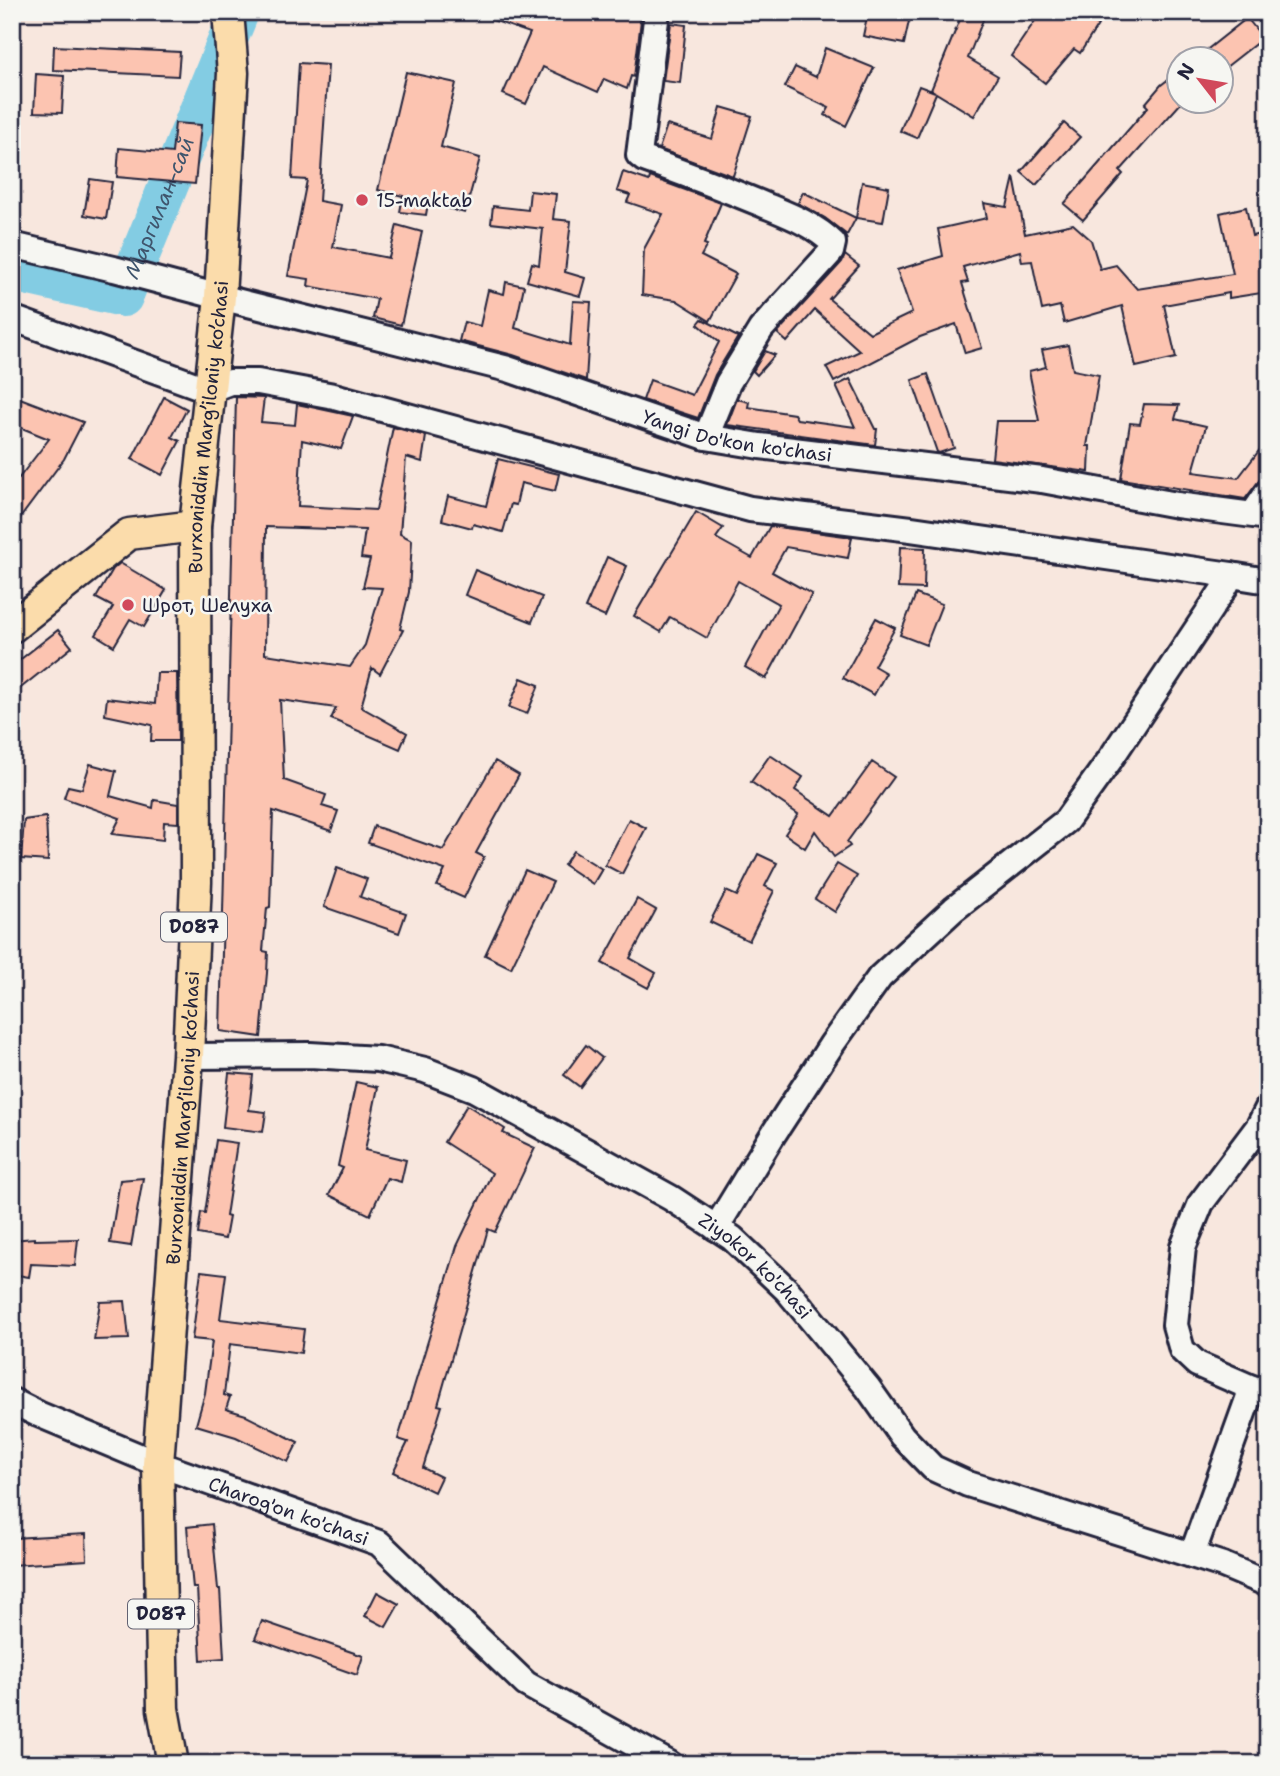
<svg xmlns="http://www.w3.org/2000/svg" width="1280" height="1776" font-family="'Shantell Sans',sans-serif">
<rect width="100%" height="100%" fill="#f8e7de"/>
<filter id="ink" filterUnits="userSpaceOnUse"><feTurbulence type="fractalNoise" baseFrequency=".0143" numOctaves="2"/><feDisplacementMap in="SourceGraphic" scale="14" xChannelSelector="R" yChannelSelector="G"/><feConvolveMatrix kernelMatrix="1 2 1 2 8 2 1 2 1" color-interpolation-filters="sRGB"/></filter>
<g filter="url(#ink)">
<g fill="none" stroke-linecap="round" stroke-linejoin="round">
<path stroke="#83cce3" stroke-width="40" id="s1" d="M12,272L123,297L238,15"/>
</g>
<g fill="#fcc4b1" stroke="#22223b" stroke-width="2" fill-rule="evenodd">
<polygon points="479,12 640,12 639,20 641,20 634,77 631,76 627,89 604,79 598,92 543,67 526,104 503,94 530,33 478,15"/>
<polygon points="868,12 911,12 904,44 863,36"/>
<polygon points="963,12 986,12 968,58 998,76 974,116 936,93 917,138 900,131 919,86 935,92 931,90"/>
<polygon points="1041,12 1079,12 1098,25 1080,53 1074,49 1045,83 1011,56"/>
<polygon points="1247,18 1263,38 1221,71 1221,60 1194,60"/>
<polygon points="671,23 686,25 680,83 663,81"/>
<polygon points="54,46 180,52 178,76 53,70"/>
<polygon points="825,48 874,68 846,126 825,115 829,108 785,87 795,67 816,77"/>
<polygon points="299,63 328,65 319,201 341,205 333,247 389,258 397,225 422,232 401,325 373,318 377,299 308,286 309,279 288,276 307,180 292,179"/>
<polygon points="1179,71 1179,102 1182,102 1120,171 1123,174 1083,220 1064,204 1148,107 1145,104 1161,85"/>
<polygon points="406,72 456,83 441,147 480,158 465,213 428,203 426,215 400,212 403,196 378,190"/>
<polygon points="36,74 64,76 62,113 34,112"/>
<polygon points="721,107 752,116 733,176 659,149 667,125 712,139"/>
<polygon points="175,123 201,125 195,184 117,177 119,148 172,153"/>
<polygon points="1064,123 1080,137 1036,185 1021,172"/>
<polygon points="623,172 649,181 650,177 721,203 704,244 707,245 701,256 736,274 710,321 676,300 642,295 644,249 663,214 627,202 630,195 617,191"/>
<polygon points="1014,177 1025,234 1073,224 1091,240 1100,269 1116,265 1137,289 1233,274 1220,213 1246,207 1252,236 1268,232 1268,292 1229,298 1229,293 1164,305 1176,358 1136,367 1122,306 1064,323 1060,306 1042,310 1032,261 1022,262 1020,251 963,267 968,282 962,283 982,348 965,353 956,324 920,337 834,382 826,367 860,351 815,310 787,342 777,333 842,262 845,255 859,266 829,299 870,333 912,313 897,270 943,256 938,229 987,218 984,203 1007,207"/>
<polygon points="90,179 112,182 106,219 84,215"/>
<polygon points="862,182 889,187 883,222 856,218"/>
<polygon points="530,191 556,194 553,219 571,221 565,272 585,278 580,296 527,281 532,263 539,265 543,229 491,223 493,206 528,210"/>
<polygon points="803,192 856,218 847,235 825,218 798,203"/>
<polygon points="506,282 524,286 515,328 570,345 573,301 591,302 586,380 513,355 459,341 464,322 480,326 488,290 504,294"/>
<polygon points="702,319 738,337 715,375 698,418 643,400 650,380 692,395 719,342 698,324"/>
<polygon points="1068,345 1073,370 1099,375 1087,446 1090,446 1089,472 992,459 996,421 1039,421 1029,371 1046,367 1042,350"/>
<polygon points="765,351 775,355 757,375 753,371"/>
<polygon points="928,374 954,448 939,453 937,452 912,380"/>
<polygon points="850,379 875,429 877,429 875,445 727,425 737,399 749,402 748,407 794,414 797,419 855,427 836,386"/>
<polygon points="12,395 83,422 64,459 12,529 12,487 49,439 12,424"/>
<polygon points="164,397 187,409 172,437 180,441 162,475 132,459"/>
<path d="M236,397L264,398L261,422L295,425L297,404L353,416L341,449L302,440L298,506L376,510L393,427L426,436L422,462L406,457L400,534L412,540L409,592L400,629L403,630L380,674L372,668L361,707L407,733L400,749L331,719L336,708L280,700L284,780L326,795L322,806L338,811L331,831L273,811L270,907L267,908L263,951L268,952L267,973L261,1037L220,1031ZM266,527L365,530L361,558L370,559L363,587L382,588L365,645L350,667L265,654Z"/>
<polygon points="1144,404 1179,405 1175,419 1206,426 1193,472 1238,478 1268,439 1268,469 1245,499 1121,479 1130,423 1140,424"/>
<polygon points="498,459 559,474 555,491 521,483 516,505 511,504 503,532 473,524 472,528 442,520 448,496 486,506"/>
<polygon points="696,512 723,528 716,538 752,558 770,526 852,537 848,558 786,547 772,572 812,594 766,679 745,667 779,604 738,581 707,638 670,617 661,632 634,616"/>
<polygon points="900,547 925,548 924,589 898,588"/>
<polygon points="607,557 627,566 605,617 585,608"/>
<polygon points="120,563 166,590 144,627 130,619 114,646 96,635 113,607 96,598 113,569"/>
<polygon points="475,570 542,597 532,622 465,595"/>
<polygon points="916,594 942,604 926,645 900,635"/>
<polygon points="876,618 895,628 874,666 886,673 874,695 843,678"/>
<polygon points="58,630 72,647 12,695 12,666"/>
<polygon points="157,673 177,673 178,741 151,741 152,725 105,715 107,698 155,704"/>
<polygon points="521,678 539,685 527,714 509,707"/>
<polygon points="770,755 803,777 795,790 833,816 872,762 894,777 847,842 850,846 834,857 815,831 805,848 785,834 798,814 751,782"/>
<polygon points="495,761 519,775 476,853 484,857 464,898 437,886 445,870 368,843 374,826 443,850"/>
<polygon points="90,764 116,771 110,796 153,808 154,800 178,804 178,823 164,822 163,840 112,834 120,818 64,798 68,786 82,789"/>
<polygon points="46,817 48,861 21,859 24,820"/>
<polygon points="629,819 646,828 622,874 605,865"/>
<polygon points="573,851 602,869 593,884 564,865"/>
<polygon points="758,854 777,863 765,886 774,891 749,941 710,922 726,891 737,896"/>
<polygon points="837,864 857,876 835,912 815,899"/>
<polygon points="337,868 367,879 360,897 406,913 399,933 324,907"/>
<polygon points="525,870 553,882 511,968 485,955"/>
<polygon points="637,899 656,910 630,958 656,973 648,988 602,963"/>
<polygon points="586,1045 602,1058 580,1087 564,1075"/>
<polygon points="229,1073 253,1075 249,1110 266,1112 263,1132 223,1127"/>
<polygon points="356,1082 378,1087 365,1150 406,1160 401,1182 387,1178 370,1215 329,1195 343,1168 338,1166"/>
<polygon points="467,1105 505,1129 503,1133 535,1148 495,1232 488,1229 438,1405 442,1406 423,1468 441,1477 434,1492 393,1472 408,1442 398,1439 457,1246 492,1173 444,1142"/>
<polygon points="216,1140 237,1143 226,1216 229,1217 225,1239 198,1234 201,1212 205,1213"/>
<polygon points="143,1178 131,1246 110,1243 120,1180"/>
<polygon points="34,1238 34,1240 78,1239 75,1266 31,1264 29,1277 12,1274 12,1240"/>
<polygon points="201,1271 226,1274 220,1319 304,1329 301,1353 230,1344 224,1395 230,1397 226,1409 246,1415 246,1416 298,1442 288,1462 236,1437 196,1425 205,1393 212,1341 192,1339"/>
<polygon points="125,1301 129,1339 94,1340 100,1302"/>
<polygon points="212,1524 218,1589 220,1589 224,1658 201,1660 197,1588 193,1588 187,1527"/>
<polygon points="86,1534 87,1560 12,1565 12,1538"/>
<polygon points="377,1592 399,1604 386,1627 365,1616"/>
<polygon points="262,1621 363,1656 357,1675 255,1639"/>
</g>
<g fill="none" stroke-linecap="round" stroke-linejoin="round">
<g stroke="#22223b" stroke-width="30">
<g id="minor">
<path d="M657,12L639,155L644,159C684,173 723,188 762,204C786,214 814,224 833,243L831,252L761,329L728,383L706,437"/>
<path id="s2" d="M12,245L114,269L220,297L508,369L706,437L760,446L1042,480L1177,505L1268,517"/>
<polyline points="12,318 209,390 230,382 258,382 334,396 750,509 911,529 1231,575 1225,587 1109,761 1066,821 954,909 880,977 832,1044 774,1133 716,1228"/>
<polyline points="1253,514 1268,492"/>
<polyline points="1231,575 1268,581"/>
<path id="s3" d="M188,1056L310,1055L378,1059L425,1070L474,1089L671,1198L732,1238L787,1290L868,1388L902,1436L933,1468L968,1484L1223,1565L1268,1584"/>
<polyline points="1268,1108 1259,1126 1201,1203 1183,1247 1175,1325 1182,1350 1197,1364 1252,1388 1268,1391"/>
<path id="s4" d="M12,1401L38,1414L158,1464L379,1543L526,1684L670,1764"/>
<polyline points="1192,1555 1252,1388"/>
</g>
</g>
<g stroke="#22223b" stroke-width="35">
<g id="major">
<polyline points="12,627 129,534 195,526"/>
<path id="s5" d="M173,1764L163,1709L158,1464L188,1056L196,882L195,526L220,297L233,73L228,12"/>
</g>
</g>
<use href="#minor" stroke="#f6f6f2" stroke-width="24"/>
<use href="#major" stroke="#fbdcab" stroke-width="30"/>
</g>
</g>
<g fill="#d1495b" stroke="#f6f6f2" stroke-width="2.5">
<circle cx="362" cy="200" r="7"/>
<circle cx="128" cy="605" r="7"/>
</g>
<g text-anchor="middle" dominant-baseline="central" stroke-width="5" stroke-linejoin="round" paint-order="stroke">
<g fill="#f6f6f2" stroke="#626272" stroke-width="2">
<rect x="161" y="912.5" width="66" height="29" rx="5"/>
<rect x="128" y="1599.5" width="66" height="29" rx="5"/>
</g>
<g font-size="18" font-weight="bold" fill="#22223b">
<text x="194" y="927">D087</text>
<text x="161" y="1614">D087</text>
</g>
<g font-size="19" fill="#22223b" stroke="#f6f6f2" text-anchor="start">
<text x="376" y="200">15-maktab</text>
<text x="142" y="605">Шрот, Шелуха</text>
</g>
<g font-size="19" fill="#22223b" stroke="#f6f6f2">
<text stroke="none"><textPath href="#s5" startOffset="1340">Burxoniddin Marg’iloniy ko’chasi</textPath></text>
<text stroke="none"><textPath href="#s2" startOffset="751">Yangi Do'kon ko'chasi</textPath></text>
<text stroke="none"><textPath href="#s5" startOffset="648">Burxoniddin Marg’iloniy ko’chasi</textPath></text>
<text stroke="none"><textPath href="#s3" startOffset="625">Ziyokor ko'chasi</textPath></text>
<text stroke="none"><textPath href="#s4" startOffset="298">Charog'on ko'chasi</textPath></text>
</g>
<g font-size="21" font-style="italic" fill="#3f556d" stroke="#f6f6f2">
<text stroke="none"><textPath href="#s1" startOffset="210">Маргилан-сай</textPath></text>
</g>
</g>
<rect width="1280" height="1776" fill="none" stroke="#f6f6f2" stroke-width="42"/>
<rect x="21" y="21" width="1238" height="1734" fill="none" stroke="#22223b" stroke-width="2.5" filter="url(#ink)"/>
<g transform="translate(1200 80) rotate(301)"><circle r="33" fill="#f6f6f2" stroke="#a1a1a9" stroke-width="2"/>
<path d="M0-5L12 26L0 18L-12 26Z" fill="#d1495b"/>
<text y="-10" font-size="19" font-weight="bold" text-anchor="middle" fill="#22223b">N</text>
</g>
</svg>
